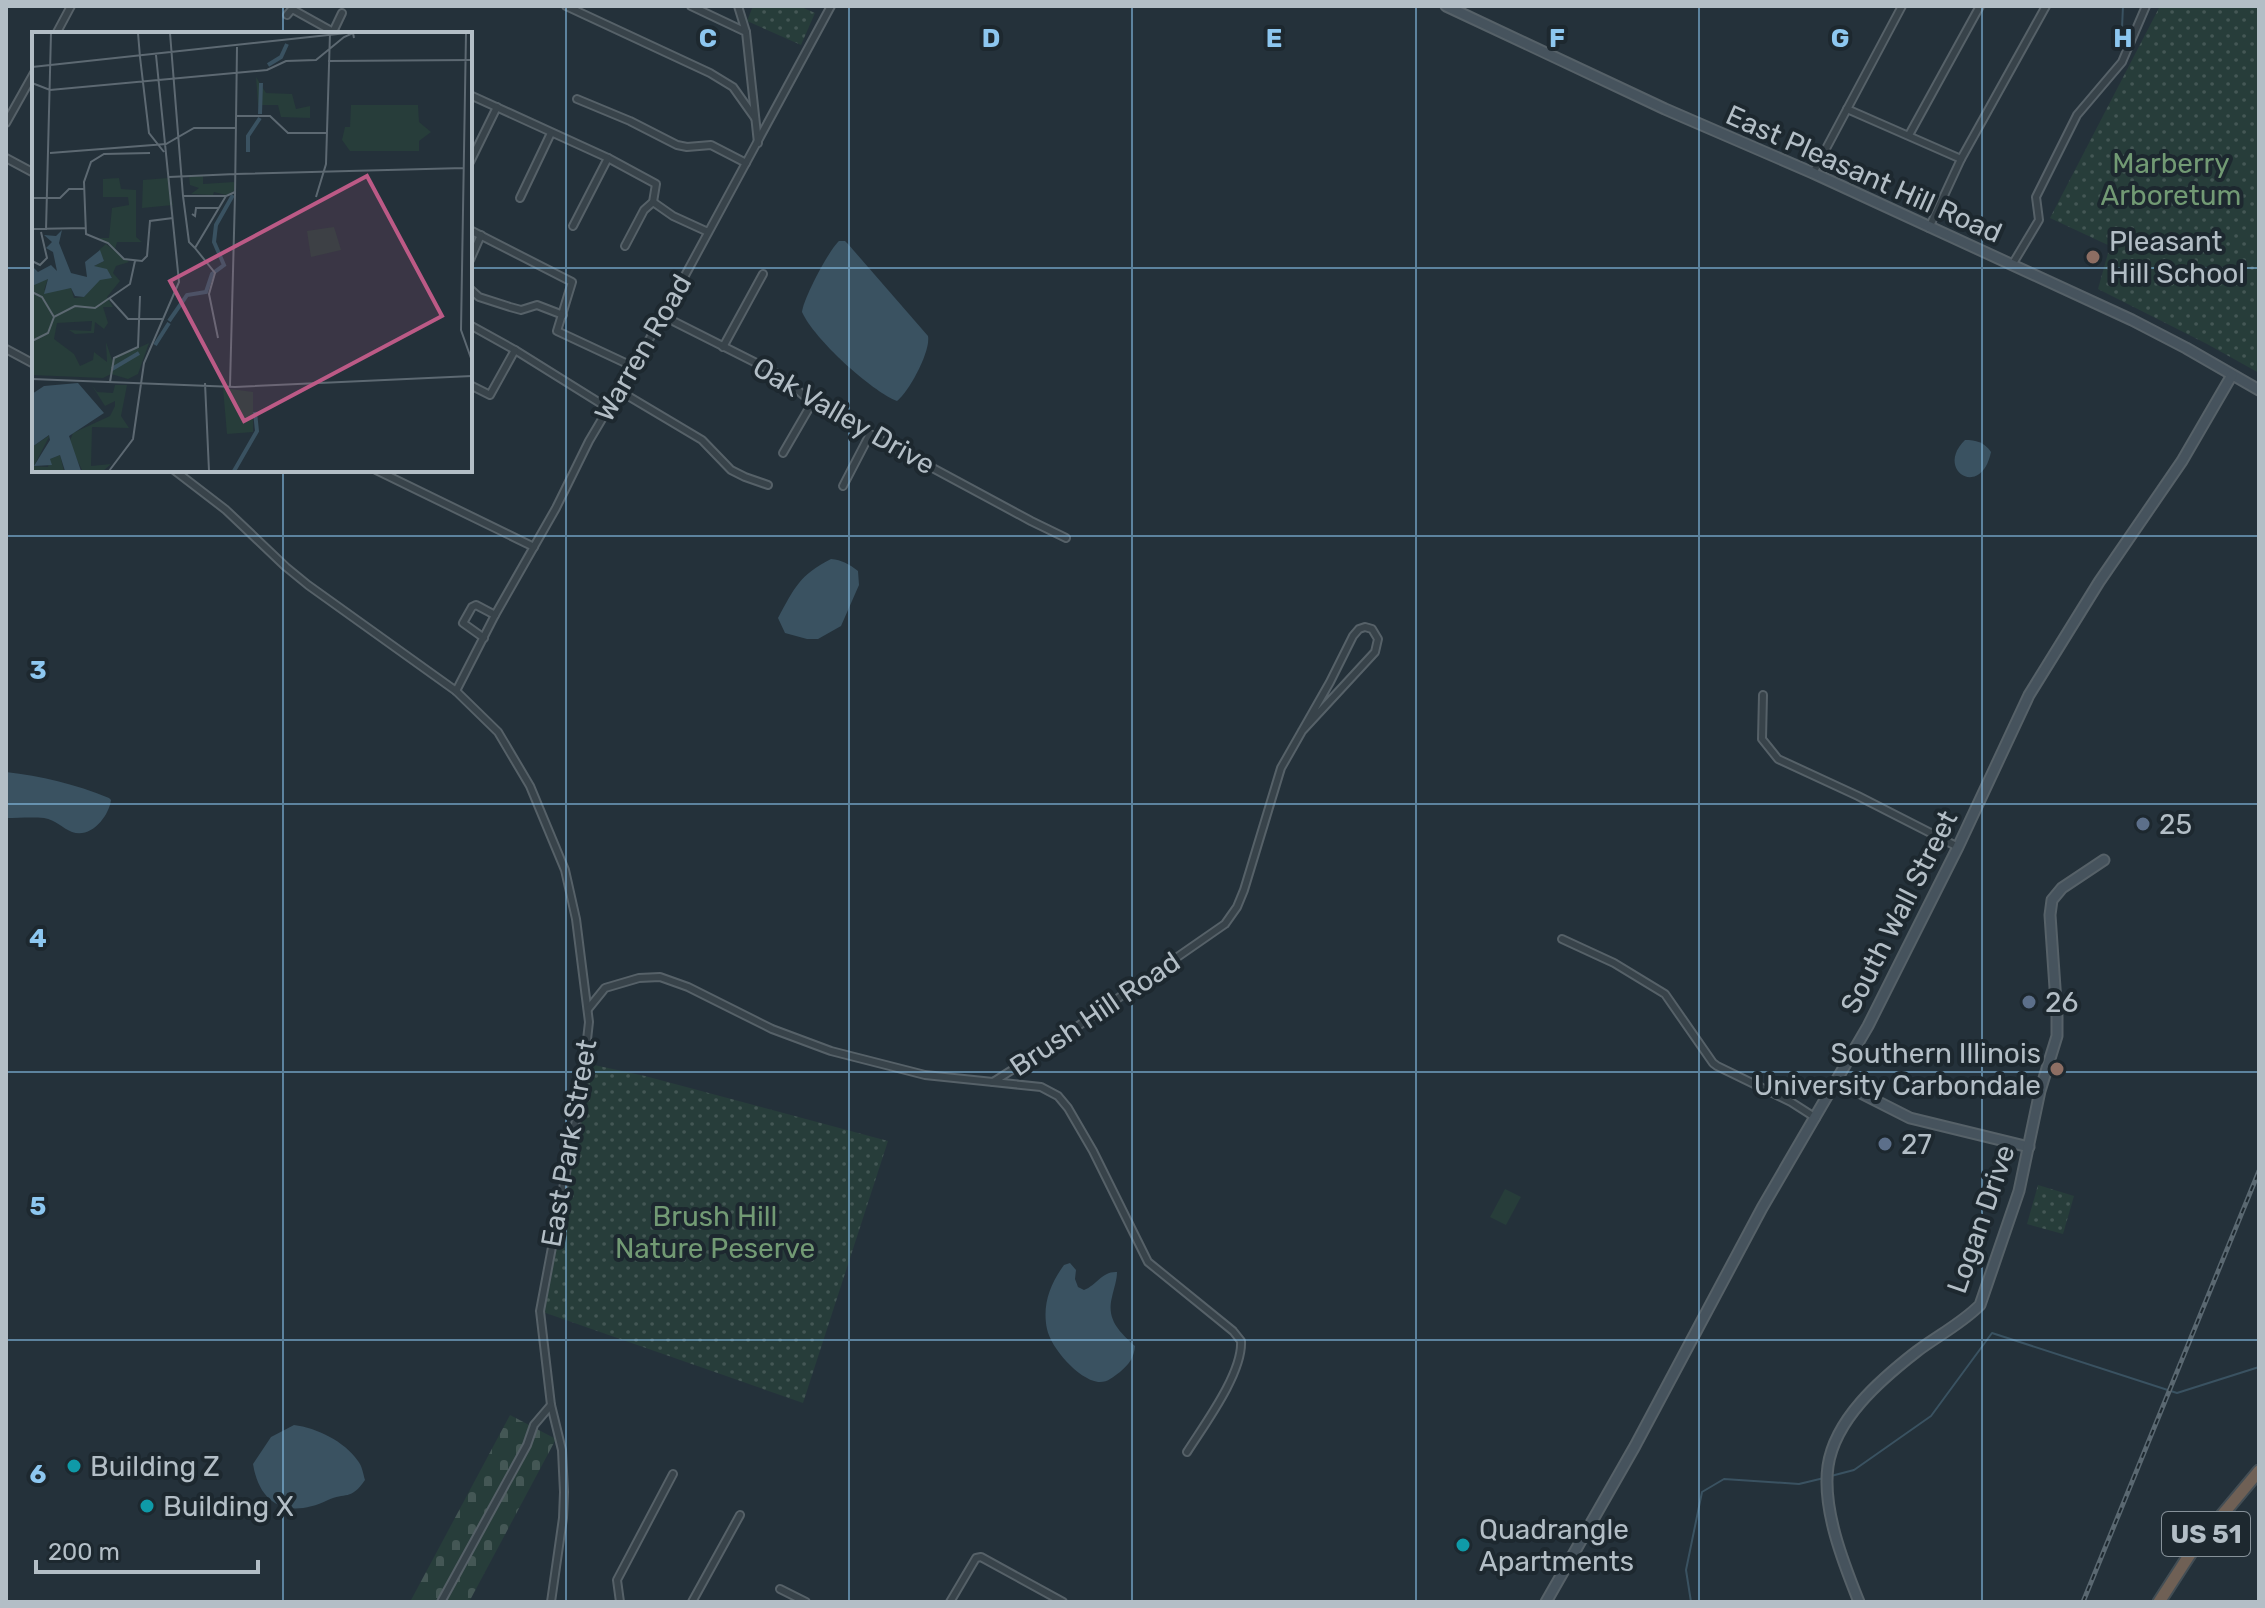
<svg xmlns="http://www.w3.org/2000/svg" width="2265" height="1608" font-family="Rubik,sans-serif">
<defs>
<pattern id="cemetery-stones" width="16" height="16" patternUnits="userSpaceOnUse" patternTransform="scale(2)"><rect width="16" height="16" fill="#273d3a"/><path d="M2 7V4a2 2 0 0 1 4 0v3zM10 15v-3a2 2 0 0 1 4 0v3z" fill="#445755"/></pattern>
<pattern id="park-dots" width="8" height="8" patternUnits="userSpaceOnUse" patternTransform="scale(2)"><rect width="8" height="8" fill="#273d3a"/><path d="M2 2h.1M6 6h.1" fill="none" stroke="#445755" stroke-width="1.8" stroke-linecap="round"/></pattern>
</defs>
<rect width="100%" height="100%" fill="#24313a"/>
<polygon fill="url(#cemetery-stones)" points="510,1415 556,1439 469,1602 410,1602"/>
<g fill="url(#park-dots)">
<polygon points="753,6 799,6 815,13 801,45 747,21"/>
<polygon points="2160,6 2259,6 2259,373 2207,344 2098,289 2110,246 2050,218"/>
<polygon points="585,1063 645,1076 888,1141 803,1403 540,1311"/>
<polygon points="2038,1185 2074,1196 2063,1234 2027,1224"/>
</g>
<polygon fill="#273d3a" points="1505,1189 1521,1197 1506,1225 1490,1217"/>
<g fill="#3a5261">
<path d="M839,241H845L848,244L928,336C931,351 909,392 897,401C871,391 814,339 802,312C803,299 829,250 839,241Z"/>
<path d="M1965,440C1976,440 1984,442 1991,452C1981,500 1934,470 1965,440Z"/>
<path d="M831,559C842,560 849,564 858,571L859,585L841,626L818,639H807L785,633L778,618C794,589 799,575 831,559Z"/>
<path d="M6,772C41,776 75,784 109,798L111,800C109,816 91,839 72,832C62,828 56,820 44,818C32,817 18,818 6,818Z"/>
<path d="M1070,1263L1076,1270L1075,1279L1078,1287L1084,1290C1097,1285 1102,1271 1117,1272C1117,1280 1114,1288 1112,1297C1106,1320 1120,1332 1135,1346C1134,1358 1129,1364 1120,1372C1113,1377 1107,1383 1098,1382C1078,1379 1051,1348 1047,1329C1042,1305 1050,1284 1064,1265Z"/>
<path d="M294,1425C317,1428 344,1441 358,1461C362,1466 363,1473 365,1480C351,1501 345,1492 328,1500C291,1518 260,1508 253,1464L271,1437Z"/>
</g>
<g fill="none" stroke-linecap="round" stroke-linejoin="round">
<g stroke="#3a5261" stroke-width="2">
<polyline points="2122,28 2123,6"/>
<polyline points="1831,1476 1854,1470 1931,1416 1992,1333 2177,1393 2259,1367"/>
<polyline points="1691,1602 1686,1570 1702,1492 1724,1479 1799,1484 1824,1478"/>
</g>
<g stroke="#566168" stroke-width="10">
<g id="street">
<polyline points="566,6 710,73 733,87 755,118"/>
<polyline points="691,6 746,32 758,143"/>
<polyline points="738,6 746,32"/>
<polyline points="287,15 292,9 337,34"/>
<polyline points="56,34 71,6"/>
<polyline points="332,34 342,13"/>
<polyline points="470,95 608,158 656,184 653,202 644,210 625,246"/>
<polyline points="577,99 630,121 677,145 687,147 711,145 746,163"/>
<polyline points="1847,109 1961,159"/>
<polyline points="6,123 34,73"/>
<polyline points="1909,135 1980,6"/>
<polyline points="6,158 34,173"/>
<polyline points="470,162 497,107"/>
<polyline points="1813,173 1902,6"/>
<polyline points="520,198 551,133"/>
<polyline points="653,202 673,216 708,232"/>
<polyline points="573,226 608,158"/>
<polyline points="1929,228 1961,159 2046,6"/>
<polyline points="470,230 572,282 557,331 634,367"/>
<polyline points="470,260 481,235"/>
<polyline points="2012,265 2039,220 2036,197 2077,115 2122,62 2146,6"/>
<polyline points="470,289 479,297 510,307 521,310 537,305 563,315"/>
<polyline points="663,316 782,376 812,403 1031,521 1066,538"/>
<polyline points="470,325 515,350 608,408"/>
<polyline points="723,347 763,274"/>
<polyline points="6,349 34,364"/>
<polyline points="470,385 490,395 515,350"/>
<polyline points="618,390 702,440 731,470 745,477 768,485"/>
<polyline points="783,453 812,403"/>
<polyline points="174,470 226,510 286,567 308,585 456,691 498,732 530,786 565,870 576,919 589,1022 581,1093 540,1311 551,1405 562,1450 564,1492 563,1518 551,1602"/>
<polyline points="376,470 534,547"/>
<polyline points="843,486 870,434"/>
<polyline points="484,638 463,623 472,607 476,605 495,615"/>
<polyline points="456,691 495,615 556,508 589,441 663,316 831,6"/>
<polyline points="1763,695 1762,739 1778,759 1858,796 1958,847"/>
<polyline points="1562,939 1614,963 1665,994 1713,1063 1717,1066 1791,1102 1816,1118"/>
<polyline points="588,1009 605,988 639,978 660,977 688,987 772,1029 831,1051 925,1075 993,1082 1042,1051 1225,924 1237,907 1244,890 1281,768 1330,682 1353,636 1359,629 1365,627 1372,629 1378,639 1375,652 1302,731"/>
<path d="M993,1082L1041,1087L1058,1096L1068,1108L1093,1151L1148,1262L1233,1331L1241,1341C1243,1373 1204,1425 1187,1452"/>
<polyline points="780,1589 806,1602"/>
<polyline points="441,1602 527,1445 534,1425 551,1405"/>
<polyline points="620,1602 617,1580 673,1474"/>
<polyline points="692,1602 740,1515"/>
<polyline points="950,1602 976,1558 981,1557 1063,1602"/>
</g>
</g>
<g stroke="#566168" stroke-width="13">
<g id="secondary">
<polyline points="1446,6 1665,109 1813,173 2132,320 2186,348 2259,390"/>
<polyline points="1837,1081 1910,1118 2029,1147"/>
<polyline points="1546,1602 1635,1446 1762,1208 1868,1026 1958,847 2029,695 2099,582 2182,461 2232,375"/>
<path d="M1859,1602C1843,1562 1822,1509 1828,1466C1835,1419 1880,1380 1916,1352C1937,1336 1961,1324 1980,1305L2019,1191L2040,1091L2057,1036V1017L2050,915L2052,900L2062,888L2104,860"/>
</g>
</g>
<g stroke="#434e55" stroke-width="15">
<polyline id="highway" points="2159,1602 2192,1551 2259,1471"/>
</g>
<use href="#street" stroke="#38434a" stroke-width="6"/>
<use href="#secondary" stroke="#46535d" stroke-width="9"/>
<use href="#highway" stroke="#6f6055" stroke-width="11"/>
<g stroke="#5a6871" stroke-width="5">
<polyline id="rail" points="2083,1602 2259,1171"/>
</g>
<use href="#rail" stroke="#1d282f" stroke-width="2" stroke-dasharray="6" stroke-linecap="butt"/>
</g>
<path fill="none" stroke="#8dc7f0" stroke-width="2" stroke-opacity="0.55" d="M283,6V34M566,6V1602M849,6V1602M1132,6V1602M1416,6V1602M1699,6V1602M1982,6V1602M6,268H34M470,268H2259M283,470V1602M6,536H2259M6,804H2259M6,1072H2259M6,1340H2259"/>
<g fill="#8d6e63" stroke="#1d282f" stroke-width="3">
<circle cx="2093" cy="257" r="8"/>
<circle cx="2057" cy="1069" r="8"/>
</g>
<g fill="#5c6f8a" stroke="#1d282f" stroke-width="3">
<circle cx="2143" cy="824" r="8"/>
<circle cx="2029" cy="1002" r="8"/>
<circle cx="1885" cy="1144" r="8"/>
</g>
<g fill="#0f9aa8" stroke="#1d282f" stroke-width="3">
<circle cx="74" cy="1466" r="8"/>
<circle cx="147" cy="1506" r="8"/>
<circle cx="1463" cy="1545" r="8"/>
</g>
<g text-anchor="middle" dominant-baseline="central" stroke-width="8" stroke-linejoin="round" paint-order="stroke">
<rect fill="#1d282f" stroke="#869199" stroke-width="2" x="2162" y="1512" width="88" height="44" rx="6"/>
<g font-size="26" font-weight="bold" fill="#b3bec6">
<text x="2206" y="1534">US 51</text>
</g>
<g font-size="28" fill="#729a74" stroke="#1d282f">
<text x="2171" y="163">Marberry<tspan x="2171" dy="32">Arboretum</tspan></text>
<text x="715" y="1216">Brush Hill<tspan x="715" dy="32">Nature Peserve</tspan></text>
</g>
<g font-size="28" fill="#b3bec6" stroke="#1d282f">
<text transform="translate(1864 174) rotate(24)">East Pleasant Hill Road</text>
<text transform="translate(643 348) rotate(-60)">Warren Road</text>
<text transform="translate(844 416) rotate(30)">Oak Valley Drive</text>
<text transform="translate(1899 912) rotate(-63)">South Wall Street</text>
<text transform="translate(1095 1014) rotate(-34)">Brush Hill Road</text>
<text transform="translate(569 1143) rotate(-80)">East Park Street</text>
<text transform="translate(1981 1219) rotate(-71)">Logan Drive</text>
</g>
<g font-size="28" fill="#b3bec6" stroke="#1d282f" text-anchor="start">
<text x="2109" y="241">Pleasant<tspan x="2109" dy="32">Hill School</tspan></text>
<text x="2159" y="824">25</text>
<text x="2045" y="1002">26</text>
<text x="2041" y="1053" text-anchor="end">Southern Illinois<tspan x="2041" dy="32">University Carbondale</tspan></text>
<text x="1901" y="1144">27</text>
<text x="90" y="1466">Building Z</text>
<text x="163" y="1506">Building X</text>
<text x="1479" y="1529">Quadrangle<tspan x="1479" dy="32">Apartments</tspan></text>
</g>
</g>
<g transform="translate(32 32)">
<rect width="440" height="440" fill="#24313a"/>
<path d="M59,352L65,360L81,361L83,353H95L89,384L97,396L60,395L59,434L79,432L71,439L50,438L37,411L41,401L78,384L83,374V369L73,374ZM18,403L2,434L16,435L18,427L28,423L32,439H0V415Z" fill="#273d3a"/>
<path d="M224,45L234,61L260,62L264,77L278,74V86L249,85L246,73H226ZM319,73H386L387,90L399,100L387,109V119H318L310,108L313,95H318ZM171,143V152L202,150V159L194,163L182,160L181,163L159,162L167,156L158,153L157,144ZM136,146L141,173L110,176L111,148ZM71,147L87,146L89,157L104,158V205L110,210H85L83,217L67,206H77L80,176L97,173L96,165H71ZM302,195L309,218L279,225L275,199ZM74,212L97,230L84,234L81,241L88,249L75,265L81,275H71L76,291L72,297L63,290L62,301L43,302L37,298L59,299L60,289L25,291L22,307L42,322L48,334L61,328L62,320L75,330L74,310L80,328L117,311L106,342L96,347L79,342L71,346L0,343V254L5,247H16L12,258L39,256L42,266L52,265L68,247L80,245L62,234L72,229L67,218ZM191,356L221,360V400L195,402Z" fill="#273d3a"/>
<path d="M30,198L27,211L39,241L55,245L53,230L68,218L72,229L62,234L75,237L80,246L68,248L52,265L43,264L39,256L12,262L16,247L0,254V234L6,240L19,233L25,239L21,220L14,216L20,210L12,203L24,204ZM46,351L72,381L37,404L49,439H33L28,423L18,427L20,433L2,434L18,408L17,403L0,415V362L12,354Z" fill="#3a5261"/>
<path fill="none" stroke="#3a5261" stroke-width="4" d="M236,33L249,25L255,12M228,82L229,51M216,120V104L228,86M137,289L155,263L174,260L180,242L192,233L182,210L184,193L201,163M123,313L137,291M80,337L107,321M202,439L225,399L223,380"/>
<path fill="none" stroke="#5d6972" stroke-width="2" d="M106,1L108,25M138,1L151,164L157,210L163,216M434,1L429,298L440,329M108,25L117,101L132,120M296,29L440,28M0,35L315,1M0,51L18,58L235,38L254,29L284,28L312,5L321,1L322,6M205,84H238L256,101H295M18,121L134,112L162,96H204M118,121L72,122L59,130L52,150L54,202L76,211L92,227L110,229L115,224L118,189L141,186M203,142L432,136M137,145L203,142M203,163L205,15M151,164H194M284,165L294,132L298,1M0,166H28L37,157H52M160,182L163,184L164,176H187M0,197L53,196M14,198L19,1M0,229L8,233L15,226L9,200M0,260L10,265L22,285L43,274L63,276L98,252L103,229M78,267L96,287H132M186,306L177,262L183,241L163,216L194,164L203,160M0,309L16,301L22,285M0,347L203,355L440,344M78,350L82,326L106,315L108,264M173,351L177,439M198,354L203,163M77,439L101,407L112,331L147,250L124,23"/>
<path fill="#bc5a86" fill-opacity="0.15" stroke="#bc5a86" stroke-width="4" d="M335,144L410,284L212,389L138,249Z"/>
<rect width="440" height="440" fill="none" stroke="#b3bec6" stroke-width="4"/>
</g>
<g font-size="26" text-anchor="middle" font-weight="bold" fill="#8dc7f0" stroke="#1d282f" stroke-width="8" stroke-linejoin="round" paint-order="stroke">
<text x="708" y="47">C</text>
<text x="991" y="47">D</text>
<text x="1274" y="47">E</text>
<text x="1557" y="47">F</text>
<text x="1840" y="47">G</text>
<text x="2123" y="47">H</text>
<text x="38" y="679">3</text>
<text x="38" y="947">4</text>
<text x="38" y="1215">5</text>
<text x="38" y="1483">6</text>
</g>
<rect width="2265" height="1608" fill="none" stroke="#b3bec6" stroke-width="16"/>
<path d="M36 1560v12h222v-12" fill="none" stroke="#b3bec6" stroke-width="4"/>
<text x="48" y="1560" font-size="24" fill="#b3bec6" stroke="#1d282f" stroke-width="6" paint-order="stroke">200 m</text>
</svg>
